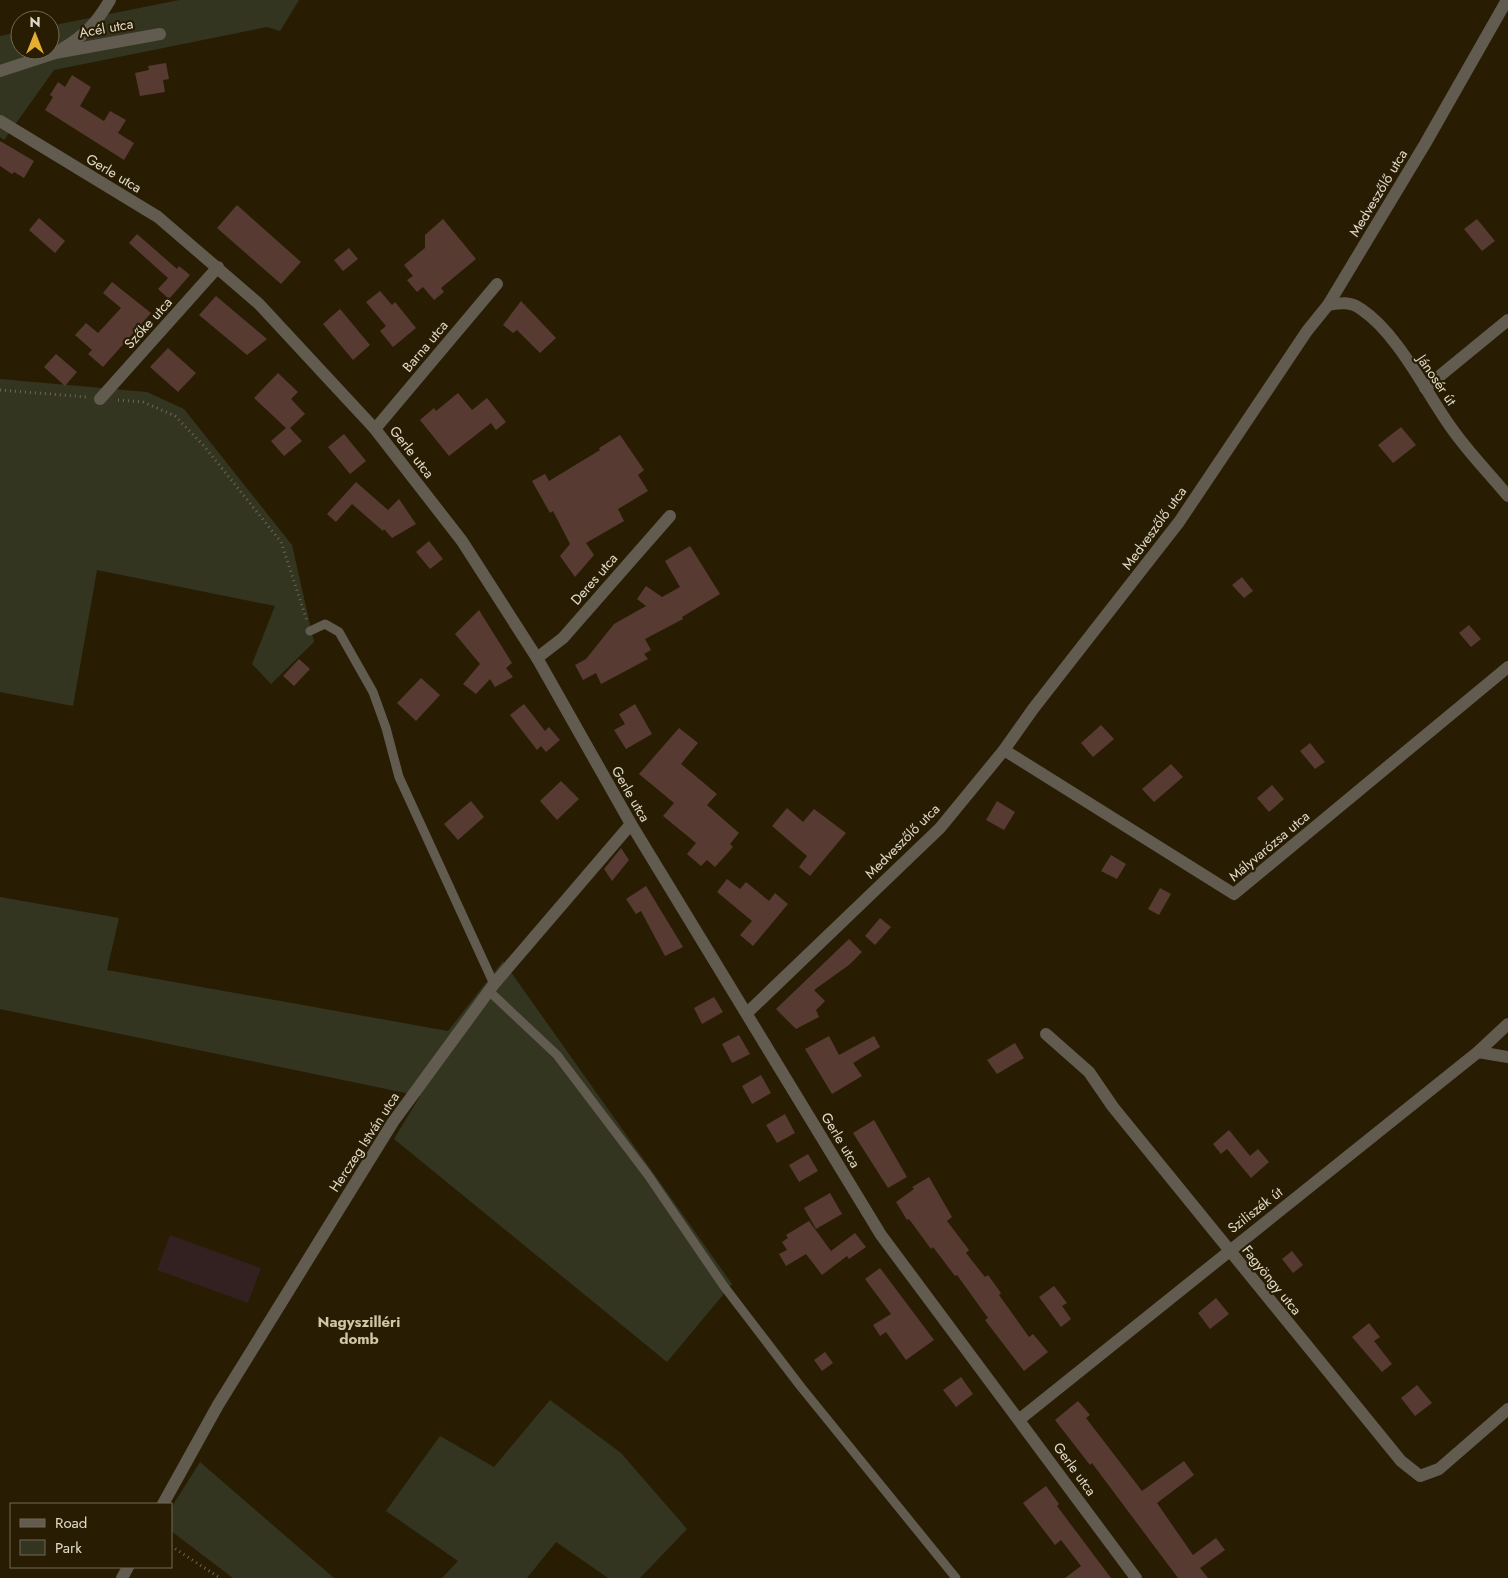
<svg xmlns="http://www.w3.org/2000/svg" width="1508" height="1578" font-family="Jost,sans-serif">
<rect width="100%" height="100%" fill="#281d03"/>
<polygon fill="#332020" points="170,1235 261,1268 248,1303 157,1270"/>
<g fill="#333521">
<polygon points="179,0 299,0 280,31 267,27 54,70 4,140 0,137 0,36 20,32 20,50 50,50 50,26"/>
<polygon points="0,379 147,392 184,409 292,545 314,642 271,684 252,664 275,606 97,570 73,706 0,692"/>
<polygon points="0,897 119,918 107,970 448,1031 503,961 732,1284 667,1362 394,1139 420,1096 0,1009"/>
<polygon points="550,1400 621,1453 687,1529 640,1578 608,1578 556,1542 527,1578 442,1578 458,1561 386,1511 440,1436 494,1467"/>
<polygon points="200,1462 334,1578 233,1578 171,1531 171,1508"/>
</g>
<g fill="#573a31">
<polygon points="166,63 169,79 163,80 165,92 140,96 135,73 149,70 148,66"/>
<polygon points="72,75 91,87 80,106 104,121 110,111 126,120 118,133 134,143 124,160 45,110 53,97 50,95 58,82 65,87"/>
<polygon points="0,141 34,161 24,178 14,172 12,174 0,166"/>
<polygon points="237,205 301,262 281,284 217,228"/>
<polygon points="39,218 65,241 55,253 29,230"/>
<polygon points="443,219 476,259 441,288 444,292 434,300 423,287 417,292 407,280 413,276 404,265 425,248 425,235"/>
<polygon points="1477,219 1495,241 1482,251 1464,229"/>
<polygon points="137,234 177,269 179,266 190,275 169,299 158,289 168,278 129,243"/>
<polygon points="349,248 358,259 343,271 334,260"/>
<polygon points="112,282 151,313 103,367 88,354 92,350 75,335 86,323 98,333 121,308 103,293"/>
<polygon points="380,291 392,305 395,302 416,328 393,347 380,331 386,326 366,302"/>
<polygon points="216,296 267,339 247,355 199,315"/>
<polygon points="521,301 556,338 540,353 517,330 513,333 503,325"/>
<polygon points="340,309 370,345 353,360 323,324"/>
<polygon points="168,348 196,373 178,392 150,367"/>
<polygon points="56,354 77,372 65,386 44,367"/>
<polygon points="278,373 298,392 291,399 305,414 290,428 302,441 284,456 271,441 286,428 254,398"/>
<polygon points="458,393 472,410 487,398 506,422 496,430 491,423 449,456 420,420 434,408 436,411"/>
<polygon points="1401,427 1416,445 1393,463 1378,445"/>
<polygon points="344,434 366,461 350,474 328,447"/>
<polygon points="620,435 644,470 638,475 648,491 618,509 624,521 586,543 594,555 575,577 560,556 570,544 553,511 550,513 532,481 545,474 549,481 600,450 599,448"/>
<polygon points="356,482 388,510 399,499 416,524 392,538 384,529 383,531 352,504 336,522 327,514"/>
<polygon points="429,541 443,559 430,569 416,552"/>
<polygon points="690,546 720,594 682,617 683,619 645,639 651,650 644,654 648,659 601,684 596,673 583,680 575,665 586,659 614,624 646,606 637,599 646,586 662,597 680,587 665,561"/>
<polygon points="1242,577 1253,591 1244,598 1232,585"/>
<polygon points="479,610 512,663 506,668 513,677 495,687 490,679 476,694 463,684 480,664 455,634"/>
<polygon points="1469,625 1481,639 1471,647 1459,633"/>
<polygon points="299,659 310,669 294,686 283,676"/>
<polygon points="421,678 440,695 416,721 397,703"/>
<polygon points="524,704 545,731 549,727 560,740 546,752 541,746 537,750 510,715"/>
<polygon points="635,704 652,734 626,749 614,730 625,724 619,714"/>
<polygon points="1101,725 1114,739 1093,757 1081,743"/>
<polygon points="679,728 698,743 681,764 717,794 707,805 739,833 730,844 733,847 715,867 707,860 701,866 687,854 696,843 663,816 674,803 639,774"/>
<polygon points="1310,743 1325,762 1315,769 1300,751"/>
<polygon points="1171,764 1183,777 1154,802 1142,789"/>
<polygon points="561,781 579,799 557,820 540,801"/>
<polygon points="1272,785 1284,799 1269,812 1257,798"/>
<polygon points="471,801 484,817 458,840 444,824"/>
<polygon points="997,801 1015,812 1004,830 986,820"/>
<polygon points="787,808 803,822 814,809 846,833 810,876 799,867 807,856 772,826"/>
<polygon points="621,848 629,860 612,881 604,869"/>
<polygon points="1111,855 1126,864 1117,879 1101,871"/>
<polygon points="727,879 740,889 746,882 769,901 775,893 788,904 753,946 740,935 752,921 717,892"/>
<polygon points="646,886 683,947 665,956 641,911 636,914 626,899"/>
<polygon points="1160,888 1171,894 1159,915 1148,909"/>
<polygon points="880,918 891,927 875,945 865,936"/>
<polygon points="849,939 862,952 849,965 814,990 825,1001 816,1010 819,1017 796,1029 776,1009"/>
<polygon points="714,997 723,1012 702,1024 694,1008"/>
<polygon points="739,1035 750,1054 732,1063 722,1044"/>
<polygon points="829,1036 839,1055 874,1036 880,1047 853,1063 862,1076 832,1094 805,1049"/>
<polygon points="1015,1043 1024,1058 997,1074 987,1060"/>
<polygon points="761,1075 771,1093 752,1104 742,1086"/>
<polygon points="785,1114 795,1133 777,1143 766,1125"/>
<polygon points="874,1120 907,1177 888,1188 853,1133"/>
<polygon points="1229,1130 1250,1156 1258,1149 1269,1162 1251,1178 1227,1149 1221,1154 1213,1144"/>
<polygon points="808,1154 818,1171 799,1182 789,1165"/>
<polygon points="929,1177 952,1217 947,1221 969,1250 966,1253 985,1277 988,1275 1001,1293 999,1295 1029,1337 1033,1334 1048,1352 1024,1371 985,1320 988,1318 957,1275 955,1276 933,1247 931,1249 909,1219 907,1220 896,1202 914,1189 912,1187"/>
<polygon points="830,1193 842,1214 816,1229 804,1208"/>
<polygon points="809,1221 831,1251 855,1233 866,1247 849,1259 847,1256 822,1275 806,1254 786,1266 779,1254 787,1250 782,1242 788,1238 786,1235"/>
<polygon points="1292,1251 1303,1265 1293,1273 1282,1259"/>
<polygon points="880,1268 934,1340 906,1360 886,1332 880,1336 873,1325 891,1314 865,1279"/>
<polygon points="1054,1286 1067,1303 1062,1306 1071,1319 1061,1327 1039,1297"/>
<polygon points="1216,1298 1229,1314 1210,1329 1198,1313"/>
<polygon points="1369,1323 1380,1337 1374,1341 1392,1364 1382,1372 1352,1337"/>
<polygon points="825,1352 833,1363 822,1371 814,1360"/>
<polygon points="961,1377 973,1394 956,1407 943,1390"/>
<polygon points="1417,1385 1432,1403 1415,1416 1401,1398"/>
<polygon points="1078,1401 1090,1415 1086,1418 1142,1491 1184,1461 1194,1475 1157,1503 1193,1555 1216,1538 1225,1550 1200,1568 1208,1578 1178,1578 1092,1463 1090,1465 1055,1420"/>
<polygon points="1046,1486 1059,1504 1057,1506 1111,1578 1065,1578 1081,1566 1061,1540 1055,1545 1023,1503"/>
</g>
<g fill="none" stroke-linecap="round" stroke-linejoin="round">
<g stroke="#706751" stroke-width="3" stroke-dasharray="1 4" stroke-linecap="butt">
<polyline points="0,390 87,397"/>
<polyline points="118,400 143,402 175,416 204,446 281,542 307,621"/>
<polyline points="171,1546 220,1578"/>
</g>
<g stroke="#625b50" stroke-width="9">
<polyline points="310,631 325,624 339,632 373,692 386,728 399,777 494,984"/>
<polyline points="489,991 557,1055 648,1175 723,1285 801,1387 956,1578"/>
</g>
<g stroke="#625b50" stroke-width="12">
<path d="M62,49C85,35 96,24 110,0"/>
<polyline points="0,71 55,53 160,34"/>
<polyline points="0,121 158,217 259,304 375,429 462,541 537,658 631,824 881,1235 1136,1578"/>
<path d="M1328,305C1340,303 1350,301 1361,309C1398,334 1424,389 1450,426C1467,451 1489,473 1508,496"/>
<polyline points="1425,388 1508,320"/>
<polyline points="100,399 218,267"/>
<polyline points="375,429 497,284"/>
<polyline points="537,658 563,638 670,516"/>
<polyline points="1004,750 1234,894 1508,667"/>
<polyline points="747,1013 940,828 1004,750 1033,709 1179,522 1307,331 1328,305 1425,144 1507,0"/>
<polyline points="1046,1034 1089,1072 1113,1107 1401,1461 1420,1476 1439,1469 1508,1409"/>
<polyline points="1478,1052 1508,1057"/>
<polyline points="1020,1419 1478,1052 1508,1024"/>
<polyline points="163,1504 218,1405 393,1122 494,984 631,824"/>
<polyline points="122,1578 128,1567"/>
</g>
</g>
<g text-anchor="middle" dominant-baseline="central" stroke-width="4.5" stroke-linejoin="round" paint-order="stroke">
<g font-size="14" fill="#e0daca" stroke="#281d03">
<text transform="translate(106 28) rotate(-10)">Acél utca</text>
<text transform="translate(114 173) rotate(31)">Gerle utca</text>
<text transform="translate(1378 193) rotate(-59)">Medveszőlő utca</text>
<text transform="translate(148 323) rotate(-48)">Szőke utca</text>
<text transform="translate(425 346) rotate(-50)">Barna utca</text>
<text transform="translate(1437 380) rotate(56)">Jánosér út</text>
<text transform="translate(412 452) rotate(52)">Gerle utca</text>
<text transform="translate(1154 528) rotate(-54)">Medveszőlő utca</text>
<text transform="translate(594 579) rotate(-49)">Deres utca</text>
<text transform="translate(631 794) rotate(60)">Gerle utca</text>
<text transform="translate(902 841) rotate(-45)">Medveszőlő utca</text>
<text transform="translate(1269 846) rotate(-40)">Mályvarózsa utca</text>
<text transform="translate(841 1140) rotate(59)">Gerle utca</text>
<text transform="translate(364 1142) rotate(-57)">Herczeg István utca</text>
<text transform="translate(1255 1210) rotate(-38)">Sziliszék út</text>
<text transform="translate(1272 1280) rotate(51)">Fagyöngy utca</text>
<text transform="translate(1075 1469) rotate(54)">Gerle utca</text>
</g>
<g font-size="15" font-weight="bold" fill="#d3c6a7" stroke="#281d03">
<text x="359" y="1322">Nagyszilléri<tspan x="359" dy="17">domb</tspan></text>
</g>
</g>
<rect x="10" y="1503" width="162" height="65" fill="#281d03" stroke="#726953"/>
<rect x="20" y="1519" width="25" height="8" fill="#625b50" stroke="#726953"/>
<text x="55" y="1528" font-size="15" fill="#e0daca">Road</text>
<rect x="20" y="1540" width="25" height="15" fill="#333521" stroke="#726953"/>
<text x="55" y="1553" font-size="15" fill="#e0daca">Park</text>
<g transform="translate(35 35)"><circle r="24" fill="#281d03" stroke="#726953"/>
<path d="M0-4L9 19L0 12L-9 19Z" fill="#e4ae35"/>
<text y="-8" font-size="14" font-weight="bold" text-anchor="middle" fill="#e0daca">N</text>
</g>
</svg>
